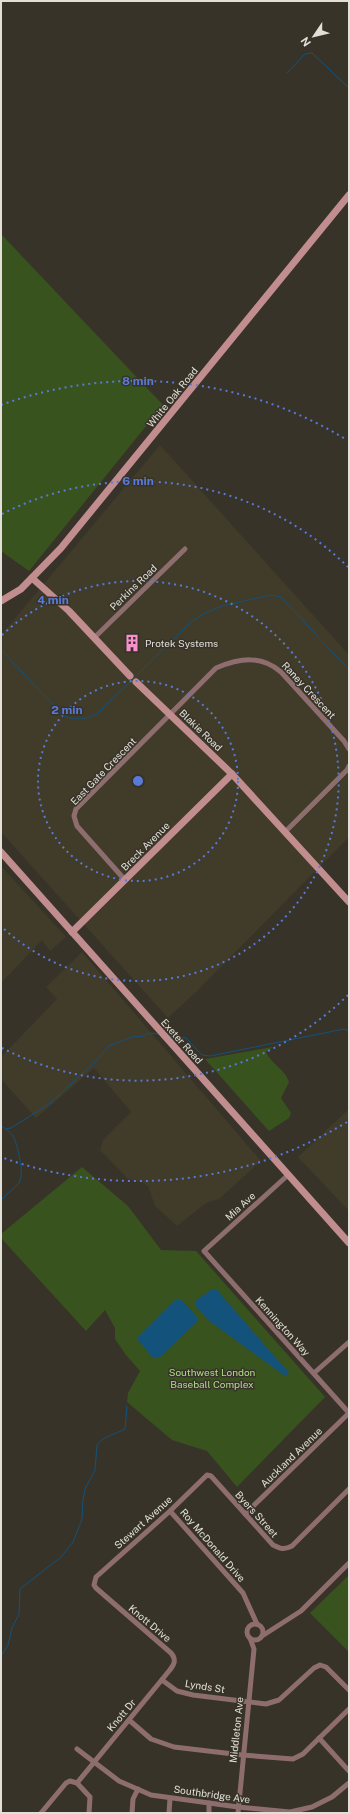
<svg xmlns="http://www.w3.org/2000/svg" width="350" height="1814" font-family="'Public Sans',sans-serif">
<rect width="100%" height="100%" fill="#373329"/>
<g fill="#413b29">
<polygon points="160,445 349,655 349,837 196,992 168,1018 1,832 1,635"/>
<polygon points="1,866 66,937 50,951 42,940 1,983"/>
<polygon points="82,952 261,1161 219,1199 206,1203 177,1226 155,1206 148,1186 142,1182 128,1179 100,1150 103,1140 131,1112 94,1068 36,1118 1,1079 1,1057 57,999 46,987"/>
<polygon points="349,1109 349,1211 298,1157"/>
</g>
<g fill="#39531e">
<polygon points="1,234 163,405 29,571 1,551"/>
<path d="M273,1047L266,1052C272,1065 285,1069 289,1082L281,1098L291,1113L289,1118L269,1131L205,1059Z"/>
<polygon points="82,1167 128,1206 161,1250 196,1251 325,1397 237,1487 207,1451 172,1440 127,1402 128,1393 140,1371 126,1355 115,1339 115,1328 105,1310 86,1331 1,1238 1,1234"/>
<polygon points="349,1575 349,1652 310,1613"/>
</g>
<g fill="#12527b">
<polygon points="216,1289 289,1373 285,1376 208,1320 195,1305 195,1301 211,1290"/>
<polygon points="176,1299 181,1299 197,1317 198,1321 159,1358 153,1358 138,1340 138,1337"/>
</g>
<g fill="none" stroke-linecap="round" stroke-linejoin="round">
<g stroke="#12527b" stroke-width="1">
<polyline points="287,73 305,54 312,53 349,88"/>
<path d="M1,650L64,716C76,721 85,719 97,714L190,623L203,614L222,606L271,595L281,597L349,670"/>
<polyline points="168,1036 186,1038 202,1055 210,1056 344,1029 349,1031"/>
<path d="M1,1126C6,1129 12,1133 14,1138C18,1147 25,1175 19,1183C14,1189 6,1194 1,1200"/>
<polyline points="6,1129 11,1128 49,1104 94,1063 109,1046 132,1037 143,1036 149,1033 159,1034"/>
<path d="M1,1656L8,1645L12,1628L19,1614L20,1589L61,1557L73,1542L82,1519L83,1500L85,1489L95,1470L97,1445C103,1436 116,1434 125,1429L127,1406"/>
</g>
<g stroke="#8e6d6e" stroke-width="5">
<polyline points="94,638 185,549"/>
<polyline points="285,832 347,770 349,766"/>
<path d="M125,880L77,826L74,816L76,809L216,668C240,658 261,655 281,672L344,741L349,749"/>
<polyline points="288,1175 204,1251 349,1413"/>
<polyline points="314,1373 349,1342"/>
<polyline points="170,1511 243,1593 257,1624"/>
<polyline points="245,1514 349,1413"/>
<circle cx="255" cy="1632" r="8"/>
<polyline points="262,1636 301,1611 349,1563"/>
<polyline points="162,1680 177,1691 193,1695 266,1704 279,1700 314,1668 320,1665 326,1667 349,1690"/>
<polyline points="129,1720 151,1739 174,1747 242,1755 293,1759 303,1754 349,1709"/>
<polyline points="319,1738 349,1771"/>
<polyline points="77,1749 119,1781 151,1795 238,1807 290,1812 312,1807 332,1797 349,1783"/>
<path d="M77,1783L169,1671C174,1665 177,1660 171,1653L96,1588L94,1585L96,1577L170,1511L207,1475L211,1476L273,1545C281,1549 284,1550 292,1546L349,1489"/>
<polyline points="41,1813 66,1783 70,1781 77,1783 90,1797 89,1813"/>
<polyline points="132,1813 133,1799 138,1789"/>
<polyline points="169,1813 170,1798"/>
<polyline points="209,1813 209,1803"/>
<polyline points="238,1813 254,1649 250,1638"/>
</g>
<g stroke="#c18d8e" stroke-width="7">
<polyline points="32,578 69,611 130,676"/>
<polyline points="1,601 21,589 61,548 349,195"/>
<polyline points="136,682 232,774 349,902"/>
<polyline points="1,852 349,1243"/>
<polyline points="72,932 232,774"/>
</g>
</g>
<g fill="none" stroke="#587ad8" stroke-width="2" stroke-dasharray="2 4">
<circle cx="138" cy="781" r="100"/>
<path d="M2 635A200 200 0 1 1 2 927"/>
<path d="M348 995A300 300 0 0 1 2 1048M2 514A300 300 0 0 1 348 567"/>
<path d="M347 1122A400 400 0 0 1 1 1157M1 405A400 400 0 0 1 347 440"/>
</g>
<defs>
<g id="building-bare" transform="scale(1.38)"><path d="M-4-6H4V6H1V3H-1V6H-4ZM-2.5-4.3h1.7v1.8h-1.7ZM.8-4.3h1.7v1.8H.8ZM-2.5-1h1.7V.8h-1.7ZM.8-1h1.7V.8H.8Z" fill="#f890cb" stroke="#373329" stroke-width="2.5" paint-order="stroke"/></g>
</defs>
<g fill-rule="evenodd">
<use href="#building-bare" x="132" y="643"/>
</g>
<g text-anchor="middle" dominant-baseline="central" stroke-width="3" stroke-linejoin="round" paint-order="stroke">
<g font-size="10" fill="#e2dfd8" stroke="#373329">
<text transform="translate(172 397) rotate(-51)">White Oak Road</text>
<text transform="translate(133 587) rotate(-44)">Perkins Road</text>
<text transform="translate(309 690) rotate(47)">Raney Crescent</text>
<text transform="translate(201 730) rotate(44)">Blakie Road</text>
<text transform="translate(103 771) rotate(-46)">East Gate Crescent</text>
<text transform="translate(145 846) rotate(-45)">Breck Avenue</text>
<text transform="translate(182 1041) rotate(48)">Exeter Road</text>
<text transform="translate(240 1206) rotate(-42)">Mia Ave</text>
<text transform="translate(283 1326) rotate(48)">Kennington Way</text>
<text transform="translate(291 1457) rotate(-44)">Auckland Avenue</text>
<text transform="translate(257 1514) rotate(48)">Byers Street</text>
<text transform="translate(143 1522) rotate(-42)">Stewart Avenue</text>
<text transform="translate(213 1545) rotate(49)">Roy McDonald Drive</text>
<text transform="translate(150 1623) rotate(40)">Knott Drive</text>
<text transform="translate(205 1686) rotate(9)">Lynds St</text>
<text transform="translate(121 1715) rotate(-50)">Knott Dr</text>
<text transform="translate(236 1730) rotate(-84)">Middleton Ave</text>
<text transform="translate(212 1794) rotate(8)">Southbridge Ave</text>
</g>
<g font-size="10" fill="#e2dfd8" stroke="#373329" text-anchor="start">
<text x="145" y="643">Protek Systems</text>
</g>
<g font-size="10" fill="#aedc87" stroke="#373329">
<text x="212" y="1372">Southwest London<tspan x="212" dy="12">Baseball Complex</tspan></text>
</g>
</g>
<circle cx="138" cy="781" r="6" fill="#587ad8" stroke="#373329" stroke-width="2"/>
<g font-size="12" text-anchor="middle" font-weight="bold" fill="#587ad8" stroke="#373329" stroke-width="3" stroke-linejoin="round" paint-order="stroke">
<text x="138" y="385">8 min</text>
<text x="138" y="485">6 min</text>
<text x="53" y="604">4 min</text>
<text x="67" y="714">2 min</text>
</g>
<rect width="350" height="1814" fill="none" stroke="#e2dfd8" stroke-width="4"/>
<g transform="translate(314 36) rotate(235)" stroke="#373329" stroke-width="3" paint-order="stroke">
<path d="M0-3L7 15L0 10L-7 15Z" fill="#e2dfd8"/>
<text y="-6" font-size="11" font-weight="bold" text-anchor="middle" fill="#e2dfd8">N</text>
</g>
</svg>
